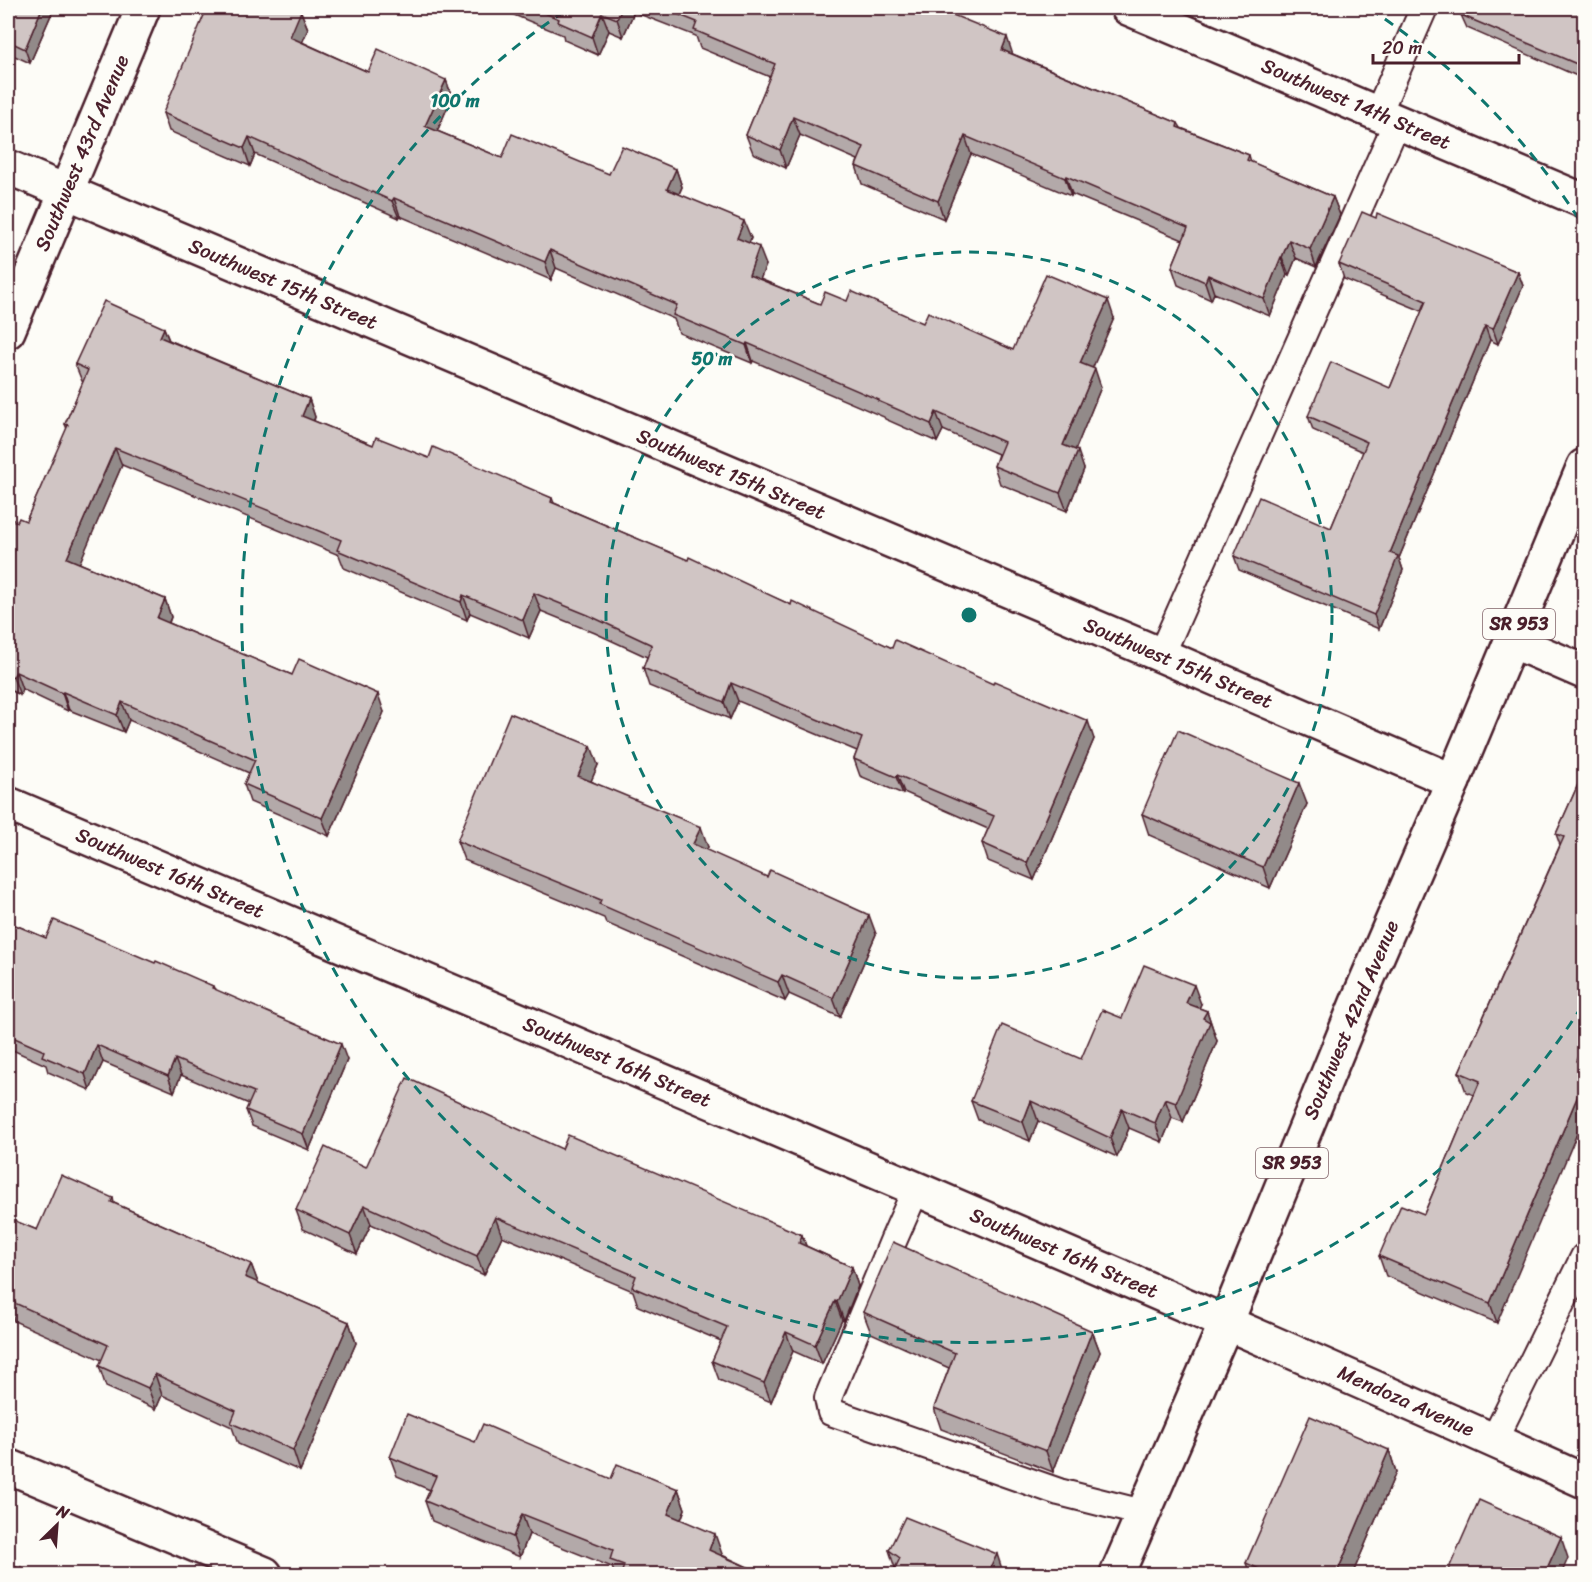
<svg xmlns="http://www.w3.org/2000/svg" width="1592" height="1582" font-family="Sriracha,sans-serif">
<rect width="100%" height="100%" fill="#fdfcf7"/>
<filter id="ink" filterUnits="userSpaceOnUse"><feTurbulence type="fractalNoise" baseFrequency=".0167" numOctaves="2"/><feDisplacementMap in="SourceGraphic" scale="12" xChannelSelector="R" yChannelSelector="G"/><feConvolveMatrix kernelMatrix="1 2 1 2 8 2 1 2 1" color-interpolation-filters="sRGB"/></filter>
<g filter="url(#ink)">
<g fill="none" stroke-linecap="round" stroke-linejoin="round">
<g stroke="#4a1f2b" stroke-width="30">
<g id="service">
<polyline points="1378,113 1424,8"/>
<polyline points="1161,655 1397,122"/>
<polyline points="916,1189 894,1239 828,1398 831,1412 1059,1492 1143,1513"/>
<polyline points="1494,1440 1584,1257"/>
</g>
</g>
<g stroke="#4a1f2b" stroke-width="38">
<g id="minor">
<polyline points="1128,8 1584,201"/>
<polyline points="8,167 1161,655 1453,781"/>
<polyline points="8,331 143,8"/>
<polyline points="1512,641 1584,672"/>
<path d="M8,804C534,1027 1063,1247 1584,1481"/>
<polyline points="8,1466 265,1574"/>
</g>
</g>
<g stroke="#4a1f2b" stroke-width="38">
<polyline id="primary" points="1117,1574 1226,1323 1357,1003 1453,781 1584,466"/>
</g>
<use href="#service" stroke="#fdfcf7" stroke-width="26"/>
<use href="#minor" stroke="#fdfcf7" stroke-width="33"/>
<use href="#primary" stroke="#fdfcf7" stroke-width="33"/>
</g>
<g fill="#b3a9a9" stroke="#4a1f2b" stroke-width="1.5">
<polygon points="8,8 54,8 30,63 8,53"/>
<polygon points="497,8 903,8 1178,123 1181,128 1249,155 1251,162 1333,197 1340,215 1316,267 1296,258 1289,275 1287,275 1270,316 1214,293 1211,300 1178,285 1172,267 1183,240 1072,194 1071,196 971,154 944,219 862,184 856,166 858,160 800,135 786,168 753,153 746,135 770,77 700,48 696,36 634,12 623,37 609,31 598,55 564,40 563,35"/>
<polygon points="1584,8 1584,79 1467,28 1461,15"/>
<polygon points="301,12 308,29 302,42 368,72 446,80 452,97 437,131 502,158 609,174 676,169 682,187 679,194 751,238 749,243 766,265 760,279 820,304 847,301 923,323 1013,350 1114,318 1092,368 1101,387 1075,450 1084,469 1067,511 1000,484 994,466 998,454 943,430 937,442 885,419 884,417 753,361 752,363 679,333 674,319 556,268 551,280 400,216 399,218 255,154 250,166 169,131 163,113"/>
<polygon points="1376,218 1518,272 1523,286 1498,344 1490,340 1399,558 1403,570 1379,629 1239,570 1234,556 1331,528 1363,452 1313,430 1308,416 1390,388 1422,311 1344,279 1339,264"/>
<polygon points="164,328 169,340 309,399 315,417 314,421 373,445 429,458 552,498 554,503 892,648 1094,739 1034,880 988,861 982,843 988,829 904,792 903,794 860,776 854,759 857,751 738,701 730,719 649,686 643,668 647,657 595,633 541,611 529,638 470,613 467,620 344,568 339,555 122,465 79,563 165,599 171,617 169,623 292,675 384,712 329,836 250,802 244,784 249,773 129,720 124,732 69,710 68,711 22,689 20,695 8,689 8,518 17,522 26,521 67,429 65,424 83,382 82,381 75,364"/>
<polygon points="598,765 591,781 708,847 706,850 876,934 840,1017 789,994 785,1001 606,923 604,918 464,860 457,841"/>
<polygon points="1584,771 1497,1323 1386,1276 1379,1256 1424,1214 1474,1095 1466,1092 1459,1072 1560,845 1556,834"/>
<polygon points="1307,804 1270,888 1149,835 1142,814"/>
<polygon points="8,922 46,938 155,963 213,986 215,990 347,1060 309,1150 252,1126 246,1110 249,1104 181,1075 174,1092 103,1062 90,1090 48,1072 46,1065 8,1048"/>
<polygon points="1201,1004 1199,1008 1207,1011 1217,1041 1183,1122 1172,1118 1162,1142 1129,1128 1117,1157 1038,1121 1030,1141 978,1120 971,1101 1081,1059"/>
<polygon points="562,1149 802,1235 806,1246 852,1267 858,1286 844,1321 842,1320 822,1364 793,1351 771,1402 719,1380 712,1361 721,1341 638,1306 633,1291 502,1236 484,1275 371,1224 357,1254 303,1229 296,1210 366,1167"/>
<polygon points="113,1198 114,1203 251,1264 258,1283 349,1322 356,1343 300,1471 238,1444 232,1427 162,1395 156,1409 106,1387 99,1366 102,1360 14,1321 10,1310 8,1309 8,1218 37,1230"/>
<polygon points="863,1312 1092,1331 1100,1352 1053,1472 941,1429 934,1408 949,1368 871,1333"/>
<polygon points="475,1442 611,1479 678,1489 685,1509 681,1520 722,1554 722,1555 765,1575 615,1575 612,1567 529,1534 520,1557 432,1521 425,1501 430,1490 397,1476 390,1457"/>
<polygon points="1389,1450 1396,1472 1352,1575 1250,1575 1246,1563"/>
<polygon points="889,1550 1004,1574 892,1575 895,1568"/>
</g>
<g fill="#928a89" stroke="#4a1f2b" stroke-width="1.5">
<polygon points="42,8 54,8 30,63 25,49"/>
<polygon points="290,8 303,8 301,12 308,29 297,55 290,37"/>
<polygon points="622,8 633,8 634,12 623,37 617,19"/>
<polygon points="602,13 609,31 598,55 592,37"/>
<polygon points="1007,37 1013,55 1002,50"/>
<polygon points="446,80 452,97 432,143 425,126"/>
<polygon points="793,117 800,135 786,168 780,150"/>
<polygon points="965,136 971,154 944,219 938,201"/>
<polygon points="249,137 255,154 250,166 244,148"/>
<polygon points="676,169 682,187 673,207 667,189"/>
<polygon points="1066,176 1072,194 1071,196 1065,178"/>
<polygon points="1333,197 1340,215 1316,267 1310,249"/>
<polygon points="394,198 400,216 399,218 392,201"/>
<polygon points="744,221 751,238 744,256 737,238"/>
<polygon points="1289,240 1296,258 1289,275 1282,257"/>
<polygon points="759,247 766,265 755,292 749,275"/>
<polygon points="550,250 556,268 551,280 545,262"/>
<polygon points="1281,257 1287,275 1270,316 1264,299"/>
<polygon points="1518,272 1523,286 1498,344 1493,329"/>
<polygon points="1208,275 1214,293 1211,300 1205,282"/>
<polygon points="1108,300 1114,318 1087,381 1080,363"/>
<polygon points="1485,326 1490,340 1399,558 1403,570 1379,629 1374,615 1390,553"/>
<polygon points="164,328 171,346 160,337"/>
<polygon points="747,343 753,361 752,363 746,345"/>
<polygon points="1095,369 1101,387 1070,463 1063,445"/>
<polygon points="309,399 315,417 308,434 302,416"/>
<polygon points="936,412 943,430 937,442 931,424"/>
<polygon points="115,448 122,465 74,576 67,558"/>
<polygon points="1078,451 1084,469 1067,511 1060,493"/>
<polygon points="534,593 541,611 529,638 523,620"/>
<polygon points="463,595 470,613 467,620 461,602"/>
<polygon points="165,599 171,617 163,636 157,618"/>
<polygon points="16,672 22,689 20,695 13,677"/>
<polygon points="731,683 738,701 730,719 724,702"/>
<polygon points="63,692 69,710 68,711 62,693"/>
<polygon points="378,694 384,712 329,836 322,818"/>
<polygon points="122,702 129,720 124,732 117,715"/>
<polygon points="1088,721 1094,739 1034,880 1027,863"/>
<polygon points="591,746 598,765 585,795 578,776"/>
<polygon points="897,775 904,792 903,794 896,777"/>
<polygon points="1299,783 1307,804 1270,888 1263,867"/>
<polygon points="701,827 708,847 700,863 693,844"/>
<polygon points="869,915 876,934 840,1017 833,998"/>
<polygon points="782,975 789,994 785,1001 778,982"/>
<polygon points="1194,985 1201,1004 1193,1022 1186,1003"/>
<polygon points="1207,1011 1217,1041 1183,1122 1176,1103 1203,1018"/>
<polygon points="1584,1041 1584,1077 1576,1061"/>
<polygon points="341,1044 347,1060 309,1150 303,1134"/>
<polygon points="97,1045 103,1062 90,1090 85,1074"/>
<polygon points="175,1059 181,1075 174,1092 168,1076"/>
<polygon points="1584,1081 1584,1117 1497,1323 1490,1303"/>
<polygon points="1165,1099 1172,1118 1162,1142 1155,1123"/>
<polygon points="1031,1101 1038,1121 1030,1141 1023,1122"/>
<polygon points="1122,1109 1129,1128 1117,1157 1110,1138"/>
<polygon points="364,1205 371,1224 357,1254 350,1235"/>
<polygon points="495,1217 502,1236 484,1275 477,1256"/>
<polygon points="802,1235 809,1254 799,1243"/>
<polygon points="251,1264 259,1285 245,1277"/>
<polygon points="852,1267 858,1286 844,1321 837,1302"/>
<polygon points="835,1301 842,1320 822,1364 815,1345"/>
<polygon points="349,1322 356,1343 300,1471 293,1450"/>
<polygon points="1092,1331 1100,1352 1053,1472 1046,1451"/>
<polygon points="786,1332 793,1351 771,1402 764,1383"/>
<polygon points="155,1374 162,1395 156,1409 148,1388"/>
<polygon points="1389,1450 1396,1472 1352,1575 1336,1575"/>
<polygon points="678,1489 685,1509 675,1534 668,1514"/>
<polygon points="522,1514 529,1534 520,1557 513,1537"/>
<polygon points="715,1534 722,1554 716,1569 709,1550"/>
<polygon points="1561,1537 1568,1558 1561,1575 1544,1575"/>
<polygon points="997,1554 1004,1575 987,1575"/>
</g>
<g fill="#d0c5c4" stroke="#4a1f2b" stroke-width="1.5">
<polygon points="8,8 42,8 25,49 8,41"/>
<polygon points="207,8 292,8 301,11 290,37 368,72 378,49 446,80 425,126 502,158 512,134 609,174 622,146 676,169 667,189 744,221 737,238 759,247 749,275 820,304 825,292 847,301 851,291 923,323 928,312 1013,350 1046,274 1108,300 1080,363 1095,369 1063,445 1078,451 1060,493 994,466 1004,442 936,412 931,424 878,401 879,400 747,343 746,345 673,315 677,305 550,250 545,262 394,198 392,201 249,137 244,148 163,113"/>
<polygon points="533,8 622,8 617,19 602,13 592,37 558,22 559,19"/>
<polygon points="662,8 903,8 920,14 923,8 936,8 1007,37 1002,50 1178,123 1177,127 1249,155 1247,160 1333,197 1310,249 1289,240 1282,257 1281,257 1264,299 1208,275 1205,282 1172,267 1188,228 1066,176 1065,178 965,136 938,201 856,166 864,147 793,117 780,150 746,135 775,64 694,30 697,22"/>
<polygon points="1464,8 1584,8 1584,67 1461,15"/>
<polygon points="1362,212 1376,218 1377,213 1518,272 1493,329 1485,326 1390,553 1398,556 1374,615 1234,556 1259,497 1331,528 1367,442 1308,416 1331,362 1390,388 1426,301 1339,264"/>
<polygon points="104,301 164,328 160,337 309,399 302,416 373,445 376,437 429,458 433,447 552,498 551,502 688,560 689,557 791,605 792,601 892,648 895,640 993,684 994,681 1088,721 1027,863 982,843 994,816 897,775 896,777 854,759 862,738 731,683 724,702 643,668 652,645 588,615 534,593 523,620 463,595 461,602 337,550 341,540 115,448 67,558 165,599 157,618 292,675 299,659 378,694 322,818 244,784 255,760 122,702 117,715 63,692 62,693 16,672 13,677 8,674 8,518 17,522 19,518 26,521 68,425 65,424 88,370 75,364"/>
<polygon points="510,713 591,746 578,776 701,827 693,844 767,877 770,870 869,915 833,998 782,975 778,982 599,904 601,900 457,841"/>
<polygon points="1178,730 1299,783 1263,867 1142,814"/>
<polygon points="1584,771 1584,1041 1576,1061 1584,1065 1584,1081 1490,1303 1379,1256 1401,1205 1424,1214 1480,1081 1459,1072 1564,837 1556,834"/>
<polygon points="54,920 155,963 156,961 213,986 212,988 341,1044 303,1134 246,1110 254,1092 175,1059 168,1076 97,1045 85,1074 42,1056 44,1051 8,1035 8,922 46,938"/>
<polygon points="1144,965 1194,985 1186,1003 1207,1011 1203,1018 1210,1022 1176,1103 1165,1099 1155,1123 1122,1109 1110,1138 1031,1101 1023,1122 971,1101 1002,1025 1081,1059 1102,1010 1122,1018"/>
<polygon points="407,1078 562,1149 568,1135 802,1235 799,1243 852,1267 837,1302 835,1301 815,1345 786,1332 764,1383 712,1361 727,1327 632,1287 636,1276 495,1217 477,1256 364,1205 350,1235 296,1210 325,1147 366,1167"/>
<polygon points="61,1175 113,1198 111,1202 251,1264 245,1277 349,1322 293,1450 231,1423 236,1411 155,1374 148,1388 99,1366 108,1345 8,1300 8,1297 10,1292 8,1291 8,1218 37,1230"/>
<polygon points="893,1242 1092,1331 1046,1451 934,1408 955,1353 863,1312"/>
<polygon points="407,1414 475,1442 483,1424 611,1479 617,1464 678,1489 668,1514 715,1534 709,1550 765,1575 621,1575 624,1565 610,1560 613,1550 522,1514 513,1537 425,1501 436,1476 390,1457"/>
<polygon points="1310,1416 1389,1450 1336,1575 1272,1575 1246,1563"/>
<polygon points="1479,1500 1561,1537 1544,1575 1446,1575"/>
<polygon points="905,1517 997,1554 987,1575 892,1575 900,1558 889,1550"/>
<polygon points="8,1564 21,1569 21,1567 38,1575 8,1575"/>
</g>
</g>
<g fill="none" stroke="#0f766e" stroke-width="3" stroke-dasharray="10 8">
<circle cx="969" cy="615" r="363"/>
<path d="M1582 1006A727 727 0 1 1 568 9M1370 9A727 727 0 0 1 1582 224"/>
</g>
<g text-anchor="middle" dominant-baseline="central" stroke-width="5" stroke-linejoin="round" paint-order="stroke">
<g fill="#fdfcf7" stroke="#806168" stroke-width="1.5">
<rect x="1483" y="609" width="72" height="30" rx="4.5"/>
<rect x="1256" y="1148" width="72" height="30" rx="4.5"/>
</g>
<g font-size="18" font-weight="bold" fill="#4a1f2b">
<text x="1519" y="624">SR 953</text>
<text x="1292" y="1163">SR 953</text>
</g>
<g font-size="20" fill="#4a1f2b" stroke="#fdfcf7">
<text transform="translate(1356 104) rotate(23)">Southwest 14th Street</text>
<text transform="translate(82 153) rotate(-67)">Southwest 43rd Avenue</text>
<text transform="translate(283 284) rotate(23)">Southwest 15th Street</text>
<text transform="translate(731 474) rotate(23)">Southwest 15th Street</text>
<text transform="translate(1178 663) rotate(23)">Southwest 15th Street</text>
<text transform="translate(170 873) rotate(23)">Southwest 16th Street</text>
<text transform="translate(1351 1020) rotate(-67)">Southwest 42nd Avenue</text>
<text transform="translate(617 1062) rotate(23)">Southwest 16th Street</text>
<text transform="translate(1064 1253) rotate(23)">Southwest 16th Street</text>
<text transform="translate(1406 1401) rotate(24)">Mendoza Avenue</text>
</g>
</g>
<circle cx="969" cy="615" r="9" fill="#0f766e" stroke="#fdfcf7" stroke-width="3"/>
<g font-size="18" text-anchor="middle" font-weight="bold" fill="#0f766e" stroke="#fdfcf7" stroke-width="5" stroke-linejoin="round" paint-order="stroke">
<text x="455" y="107">100 m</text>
<text x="712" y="365">50 m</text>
</g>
<rect width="1592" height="1582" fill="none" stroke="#fdfcf7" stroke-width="30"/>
<rect x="15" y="15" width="1562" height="1552" fill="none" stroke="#4a1f2b" stroke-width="2" filter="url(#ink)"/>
<g transform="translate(57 1525) rotate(25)" stroke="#fdfcf7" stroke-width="4.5" paint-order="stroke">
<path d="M0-4.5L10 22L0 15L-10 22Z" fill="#4a1f2b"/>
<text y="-9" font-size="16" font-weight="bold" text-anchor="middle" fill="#4a1f2b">N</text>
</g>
<path d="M1373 54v9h146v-9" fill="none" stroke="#4a1f2b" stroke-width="3"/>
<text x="1382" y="54" font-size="18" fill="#4a1f2b" stroke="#fdfcf7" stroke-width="4.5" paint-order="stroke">20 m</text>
</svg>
